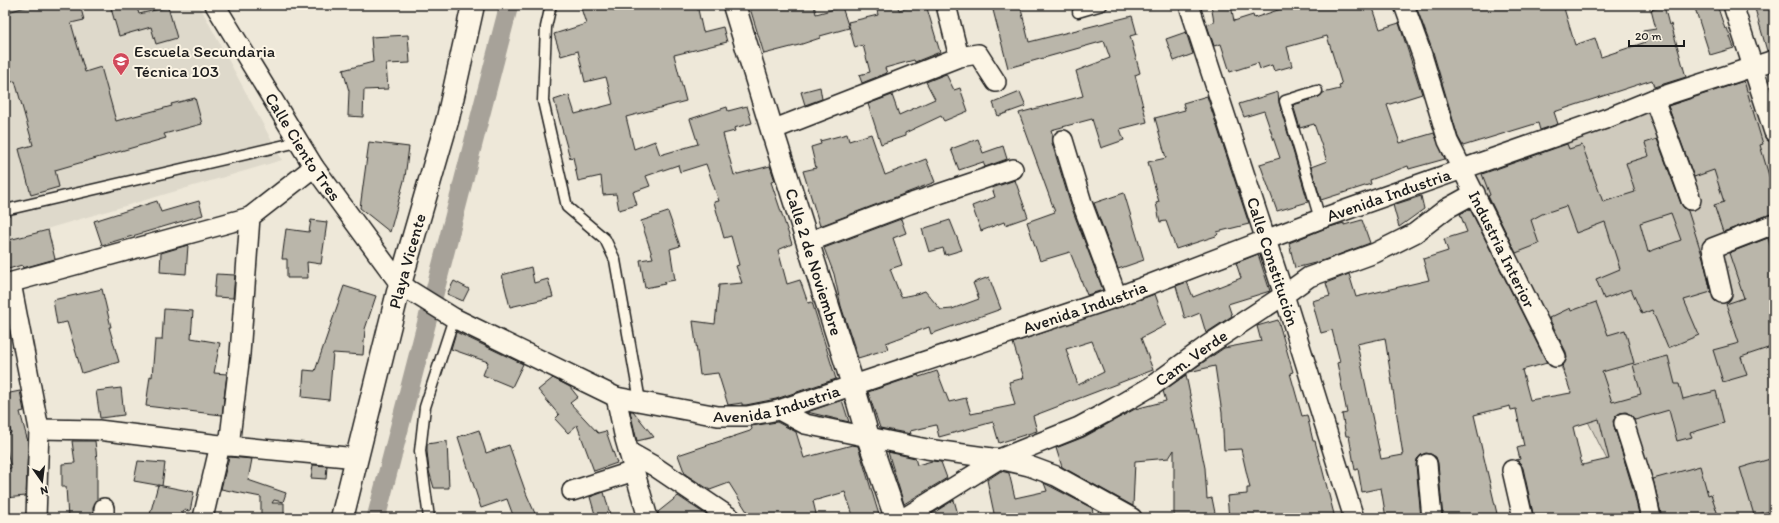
<svg xmlns="http://www.w3.org/2000/svg" width="1779" height="523" font-family="Itim,sans-serif">
<rect width="100%" height="100%" fill="#eee8d9"/>
<filter id="ink" filterUnits="userSpaceOnUse"><feTurbulence type="fractalNoise" baseFrequency=".025" numOctaves="2"/><feDisplacementMap in="SourceGraphic" scale="8" xChannelSelector="R" yChannelSelector="G"/><feConvolveMatrix kernelMatrix="1 2 1 2 8 2 1 2 1" color-interpolation-filters="sRGB"/></filter>
<g filter="url(#ink)">
<polygon fill="#ded9cb" points="5,5 199,5 282,160 5,241"/>
<polygon fill="#cfcabd" stroke="#76736c" points="1774,61 1774,518 1636,518 1463,170"/>
<g fill="none" stroke-linecap="round" stroke-linejoin="round">
<polyline stroke="#a7a299" stroke-width="19" points="376,518 509,5"/>
</g>
<g fill="#bab6aa" stroke="#1c1c1c" fill-rule="evenodd">
<polygon points="32,5 80,5 84,20 71,23 85,72 101,67 116,121 172,106 171,104 195,98 202,124 164,134 166,138 55,170 59,187 31,195 19,149 33,145 15,81 5,84 5,13"/>
<polygon points="110,5 136,5 139,14 168,7 177,38 156,44 151,27 119,36"/>
<polygon points="594,5 613,5 614,11 636,5 697,5 703,32 723,27 727,42 674,55 686,101 626,117 634,149 655,141 660,155 698,144 690,119 727,107 728,111 747,106 752,123 734,128 735,131 723,134 734,175 770,166 775,181 771,182 792,244 778,250 787,284 800,280 808,303 812,302 836,379 776,399 746,405 742,405 742,403 728,405 718,373 700,375 693,321 715,324 719,285 742,283 736,266 739,265 731,236 724,238 714,202 719,201 706,164 680,172 678,165 646,176 650,186 633,192 637,205 619,210 616,194 603,195 601,176 578,181 573,157 570,158 554,100 569,95 575,114 613,104 606,77 585,82 578,51 561,56 554,34 586,24 581,8"/>
<polygon points="749,5 814,5 816,14 842,7 849,28 820,36 820,38 799,45 764,54"/>
<polygon points="876,5 897,5 899,10 917,5 926,5 940,52 915,62 914,60 885,68 887,73 862,83 859,75 870,72 863,45 855,48 848,22 878,15"/>
<polygon points="1013,5 1020,5 1029,42 1132,16 1137,34 1130,36 1140,73 1135,75 1147,122 1120,129 1124,140 1101,148 1092,119 1051,130 1053,136 1052,143 1071,206 1103,290 1087,295 1070,252 1040,261 1027,222 1055,212 1019,113 1083,96 1076,71 1110,58 1104,41 1008,68 993,10"/>
<polygon points="1211,5 1231,5 1234,21 1253,15 1254,18 1293,5 1372,5 1380,29 1399,23 1422,94 1387,105 1400,143 1434,133 1445,159 1409,169 1408,166 1370,180 1371,184 1321,200 1311,167 1327,161 1314,124 1300,128 1293,105 1319,97 1323,93 1340,89 1339,86 1342,85 1327,36 1287,47 1292,66 1274,71 1272,65 1260,69 1258,63 1230,72 1221,44 1214,46 1207,25 1214,22"/>
<polygon points="1419,5 1563,5 1575,45 1595,38 1601,57 1646,42 1643,31 1656,29 1651,10 1664,6 1669,25 1671,24 1686,77 1654,87 1652,80 1554,112 1558,124 1540,130 1538,123 1463,146 1458,137 1433,52 1416,6"/>
<polygon points="1694,5 1717,5 1725,29 1727,28 1734,48 1710,55"/>
<polygon points="1754,5 1774,5 1774,49 1767,51"/>
<polygon points="1186,32 1193,54 1174,61 1166,39"/>
<polygon points="408,35 410,63 386,64 388,89 364,90 363,117 348,116 349,91 343,70 373,62 371,37"/>
<polygon points="946,74 954,90 960,88 968,111 944,121 941,116 905,133 905,136 881,144 868,104 892,95 899,115 935,99 926,82"/>
<polygon points="1744,81 1763,144 1760,145 1772,186 1774,185 1774,213 1723,232 1714,205 1724,202 1714,170 1694,177 1668,106"/>
<polygon points="820,87 822,99 805,105 801,92"/>
<polygon points="1020,92 1026,106 998,116 993,103"/>
<polygon points="1278,92 1279,103 1308,202 1277,211 1260,164 1280,158 1264,111 1244,117 1239,104"/>
<polygon points="1207,96 1249,224 1217,232 1218,234 1216,236 1176,249 1166,221 1160,222 1156,203 1159,202 1148,162 1166,158 1155,118 1185,110 1183,103"/>
<polygon points="847,134 849,141 871,134 885,175 926,159 935,182 820,226 803,171 816,168 811,147 821,144 820,141"/>
<polygon points="978,139 983,153 1003,146 1007,159 985,167 983,162 959,170 951,149"/>
<path d="M1657,139L1681,204L1684,208L1688,211L1703,258L1711,292L1684,300L1699,335L1668,348L1652,310L1642,314L1631,289L1604,299L1596,279L1620,269L1605,222L1576,233L1566,206L1542,214L1531,220L1539,244L1516,253L1488,196L1490,195L1482,174L1567,144L1569,149L1582,145L1603,202L1635,192L1626,163L1649,156L1645,143ZM1671,213L1681,240L1648,252L1640,223Z"/>
<polygon points="369,142 409,147 405,177 390,232 360,208"/>
<polygon points="1015,180 1028,217 1005,225 1004,222 981,231 972,206 995,197 992,188"/>
<polygon points="1124,193 1144,260 1118,269 1094,203"/>
<polygon points="1421,196 1424,209 1399,227 1393,205"/>
<polygon points="157,201 161,212 199,201 203,215 102,245 94,221"/>
<path d="M1470,209L1547,363L1522,370L1530,400L1571,393L1562,366L1567,358L1566,352L1549,318L1570,308L1571,311L1596,302L1608,335L1625,330L1634,363L1602,372L1612,402L1641,394L1633,365L1668,356L1675,384H1679L1683,399L1716,391L1724,423L1690,433L1692,437L1677,441L1669,410L1635,420L1631,415L1626,412L1620,413L1616,416L1613,421L1614,426L1633,489L1640,518H1534L1523,468L1520,463L1516,460L1520,459L1517,448L1524,446L1516,409L1511,410L1510,406L1474,415L1498,518H1443L1438,463L1436,457L1431,454L1426,453L1421,455L1417,459L1416,465L1421,518H1386L1381,488L1362,492L1358,469L1355,470L1349,436H1346L1342,414L1347,413L1337,363L1340,362L1332,330L1321,333L1312,301L1330,296L1326,283L1349,274L1356,297L1429,280L1423,259L1448,251L1444,239L1467,232L1460,214ZM1385,338L1403,455L1381,459L1357,344ZM1599,419L1609,459L1582,465L1573,427Z"/>
<polygon points="668,212 680,246 670,249 675,280 664,282 665,284 645,288 640,260 653,258 641,221"/>
<polygon points="901,219 906,233 893,238 902,265 890,269 901,297 916,294 925,291 941,310 952,309 979,299 973,283 989,277 1001,309 931,334 929,327 886,343 888,349 858,358 841,306 834,274 824,248"/>
<polygon points="311,220 327,222 321,264 307,262 308,278 287,278 287,259 282,259 286,229 309,232"/>
<polygon points="950,220 962,250 945,255 943,248 929,252 922,229"/>
<polygon points="1362,220 1370,243 1319,262 1295,268 1289,243 1326,228 1344,223 1344,225"/>
<polygon points="48,230 55,259 23,268 22,265 5,270 5,241"/>
<polygon points="1768,238 1774,258 1774,346 1741,357 1747,375 1723,382 1713,350 1739,343 1726,304 1744,298 1729,253"/>
<polygon points="188,245 186,274 160,272 161,253"/>
<polygon points="1258,254 1270,291 1228,304 1232,316 1206,333 1200,313 1185,319 1176,286 1187,282 1193,297 1241,278 1236,263"/>
<polygon points="531,267 534,283 548,279 553,297 510,307 502,275"/>
<polygon points="216,274 235,275 233,298 214,297"/>
<polygon points="454,281 469,289 463,301 447,294"/>
<polygon points="344,286 376,296 365,329 363,355 333,353 329,400 302,397 304,370 315,371"/>
<polygon points="102,289 111,327 109,327 119,362 82,373 67,322 57,324 53,300"/>
<path d="M1155,294L1166,325L1141,338L1153,370L1033,416L1037,431L999,443L993,422L939,437L936,425L910,431L911,434L880,428L868,392L918,375L919,377L937,371L949,402L966,398L971,414L1015,405L1009,382L1024,378L1013,343ZM1092,341L1104,372L1078,385L1066,349Z"/>
<polygon points="164,309 193,311 191,338 220,343 214,373 227,374 222,415 146,406 150,376 152,377 155,340 162,340"/>
<polygon points="1278,320 1293,372 1290,373 1302,416 1307,415 1313,441 1315,441 1335,518 1229,518 1227,496 1247,494 1247,488 1250,488 1241,449 1224,450 1222,413 1215,366 1189,372 1224,348 1261,341 1257,326"/>
<polygon points="456,332 523,364 512,387 483,375 488,362 451,349"/>
<polygon points="1186,375 1205,468 1207,499 1212,498 1216,518 1174,518 1174,450 1169,458 1135,461 1133,506 1062,467 1056,448 1084,437 1135,409 1166,401 1163,391"/>
<polygon points="553,378 570,387 578,397 570,403 598,433 606,431 617,463 594,471 577,425 568,433 555,419 559,415 538,390"/>
<polygon points="121,388 124,415 100,418 96,391"/>
<polygon points="20,391 24,411 20,412 28,442 26,496 5,498 5,469 11,468 5,444 5,435 11,433 5,409 5,394"/>
<polygon points="842,400 849,422 807,412"/>
<polygon points="630,411 633,411 654,437 637,441"/>
<polygon points="777,422 796,432 804,458 852,445 858,446 880,518 854,518 845,492 813,501 817,518 751,518 729,483 710,490 685,474 678,455 750,431 752,429 751,426"/>
<polygon points="479,430 486,453 509,445 526,493 537,518 514,518 507,499 481,508 458,437"/>
<polygon points="72,441 95,441 97,459 97,500 93,508 93,518 68,518 66,487 62,487 62,464 75,463"/>
<polygon points="447,441 449,488 434,488 429,471 427,451 427,444"/>
<polygon points="888,452 915,458 917,465 932,461 941,462 947,478 904,504"/>
<polygon points="229,457 252,459 248,480 286,493 283,502 274,500 272,503 284,503 284,518 261,518 261,497 221,489"/>
<polygon points="1770,459 1774,471 1774,510 1754,515 1740,468"/>
<polygon points="138,461 165,463 162,486 134,481"/>
<polygon points="313,465 327,466 326,479 311,478"/>
<polygon points="1700,466 1708,495 1711,494 1719,518 1662,518 1653,479"/>
<polygon points="1001,471 1009,473 1015,498 1047,491 1044,483 1092,508 1094,518 995,518 987,480"/>
<polygon points="158,485 194,492 190,511 184,510 182,518 149,518"/>
<polygon points="604,492 611,518 596,518 590,497"/>
<polygon points="678,496 711,518 659,518 658,512"/>
<polygon points="954,500 959,518 925,518"/>
</g>
<g fill="none" stroke-linecap="round" stroke-linejoin="round">
<g stroke="#1c1c1c" stroke-width="13">
<g id="lane">
<polyline points="551,5 546,27 543,101 567,207 605,239 615,260 640,401"/>
<polyline points="1078,12 1102,5"/>
<polyline points="1317,91 1285,101 1320,219"/>
<polyline points="5,210 298,142"/>
<polyline points="429,518 420,451 425,407 454,318"/>
</g>
</g>
<g stroke="#1c1c1c" stroke-width="22">
<g id="street">
<path id="s1" d="M215,5L314,167L400,284L409,290L454,318L616,397L718,416H747L779,410L1117,297L1320,219L1605,119L1654,99L1774,60"/>
<polyline points="946,5 959,57"/>
<path id="s2" d="M1189,5L1284,295L1354,518"/>
<path id="s3" d="M1404,5L1422,55L1448,141L1556,357"/>
<polyline points="1733,5 1774,132"/>
<polyline points="1654,99 1691,200"/>
<polyline points="772,130 959,57 978,54 996,82"/>
<polyline points="1063,140 1082,203 1117,297"/>
<polyline points="808,242 909,204 1013,169"/>
<polyline points="11,283 39,429 36,518"/>
<polyline points="5,284 250,217"/>
<polyline points="1722,293 1712,248 1774,224"/>
<polyline points="616,397 625,439 648,518"/>
<polyline points="779,410 805,424 927,449 999,459 1029,466 1056,476 1132,518"/>
<polyline points="1624,423 1644,486 1651,518"/>
<polyline points="39,429 98,430 220,445 357,458"/>
<polyline points="229,446 240,354 250,217 314,167"/>
<polyline points="629,452 654,466 731,518"/>
<polyline points="1427,464 1432,518"/>
<polyline points="1512,470 1523,518"/>
<polyline points="572,491 634,471"/>
<polyline points="104,518 104,508"/>
<polyline points="203,518 220,445"/>
<path id="s4" d="M904,518L999,459L1079,427L1116,407L1152,386L1208,345L1284,295L1309,277L1375,253L1415,233L1446,209L1475,193"/>
</g>
</g>
<g stroke="#1c1c1c" stroke-width="25">
<g id="secondary">
<path id="s5" d="M734,5L772,130L853,385L868,437L896,518"/>
<path id="s6" d="M342,518L400,284L448,118L473,5"/>
</g>
</g>
<use href="#lane" stroke="#fcf5e5" stroke-width="10"/>
<use href="#street" stroke="#fcf5e5" stroke-width="19"/>
<use href="#secondary" stroke="#fcf5e5" stroke-width="22"/>
</g>
</g>
<defs>
<g id="school-pin" transform="scale(0.9)"><path d="M0 17L-7.5 6A9.5 9.5 0 1 1 7.5 6Z" fill="#d1495b" stroke="#fcf5e5"/><path d="M0-5L7-2L0 1L-7-2ZM-4 1L0 2.5L4 1V4Q0 6-4 4Z" fill="#fff"/></g>
</defs>
<g fill-rule="evenodd">
<use href="#school-pin" x="121" y="61"/>
</g>
<g text-anchor="middle" dominant-baseline="central" stroke-width="4" stroke-linejoin="round" paint-order="stroke">
<g font-size="17" fill="#1c1c1c" stroke="#fcf5e5" text-anchor="start">
<text x="134" y="51">Escuela Secundaria<tspan x="134" dy="20">Técnica 103</tspan></text>
</g>
<g font-size="17" fill="#1c1c1c" stroke="#fcf5e5">
<text stroke="none"><textPath href="#s1" startOffset="167">Calle Ciento Tres</textPath></text>
<text stroke="none"><textPath href="#s1" startOffset="1391">Avenida Industria</textPath></text>
<text stroke="none"><textPath href="#s3" startOffset="264">Industria Interior</textPath></text>
<text stroke="none"><textPath href="#s6" startOffset="265">Playa Vicente</textPath></text>
<text stroke="none"><textPath href="#s2" startOffset="270">Calle Constitución</textPath></text>
<text stroke="none"><textPath href="#s5" startOffset="269">Calle 2 de Noviembre</textPath></text>
<text stroke="none"><textPath href="#s1" startOffset="1067">Avenida Industria</textPath></text>
<text stroke="none"><textPath href="#s4" startOffset="330">Cam. Verde</textPath></text>
<text stroke="none"><textPath href="#s1" startOffset="743">Avenida Industria</textPath></text>
</g>
</g>
<rect width="1779" height="523" fill="none" stroke="#fcf5e5" stroke-width="20"/>
<rect x="10" y="10" width="1759" height="503" fill="none" stroke="#1c1c1c" stroke-width="1.5" filter="url(#ink)"/>
<g transform="translate(42 481) rotate(166)" stroke="#fcf5e5" stroke-width="3" paint-order="stroke">
<path d="M0-3L7 15L0 10L-7 15Z" fill="#1c1c1c"/>
<text y="-6" font-size="11" font-weight="bold" text-anchor="middle" fill="#1c1c1c">N</text>
</g>
<path d="M1629 40v6h55v-6" fill="none" stroke="#1c1c1c" stroke-width="2"/>
<text x="1635" y="40" font-size="12" fill="#1c1c1c" stroke="#fcf5e5" stroke-width="3" paint-order="stroke">20 m</text>
</svg>
